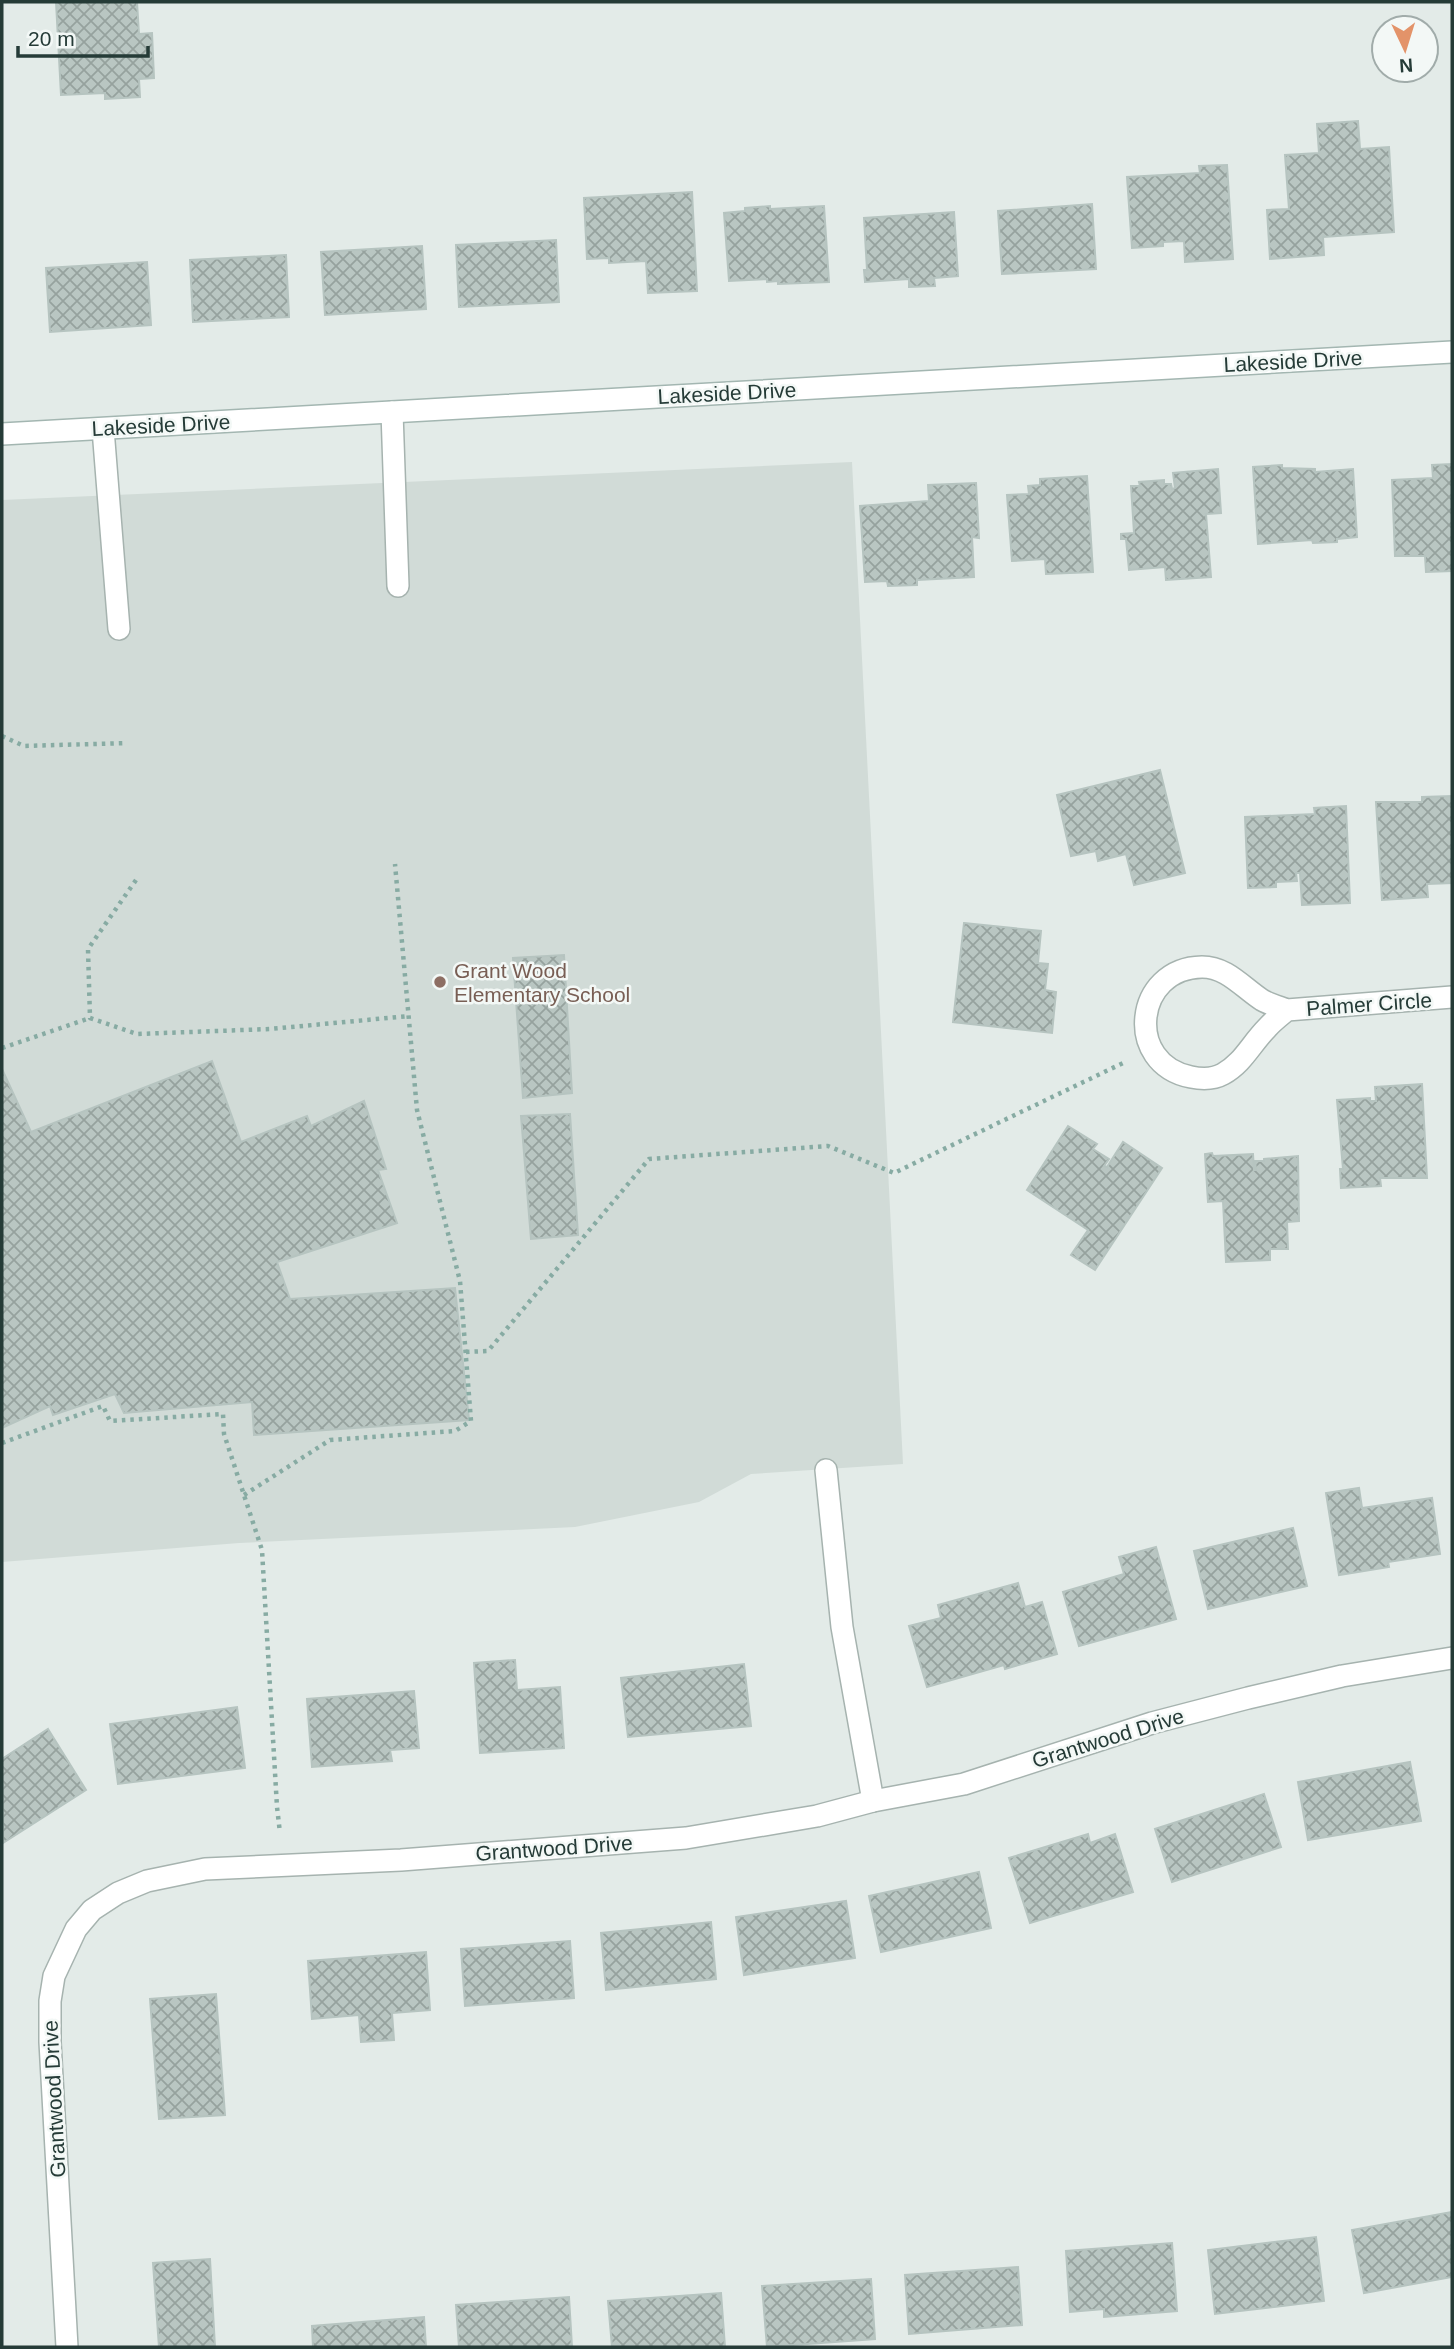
<svg xmlns="http://www.w3.org/2000/svg" width="1454" height="2349" font-family="Helvetica,sans-serif">
<defs>
<pattern id="building-cross-hatch" width="8" height="8" patternUnits="userSpaceOnUse" patternTransform="scale(1.75)"><rect width="8" height="8" fill="#b9c6c2"/><path d="M0 0l8 8M0 8l8-8" fill="none" stroke="#96a29e"/></pattern>
</defs>
<rect width="100%" height="100%" fill="#e3ebe8"/>
<polygon fill="#d1dbd7" points="852,462 903,1464 751,1474 699,1502 575,1527 239,1543 2,1562 2,500"/>
<g fill="url(#building-cross-hatch)" stroke="#b6c4c0" stroke-width="2">
<polygon points="56,2 137,2 139,34 152,33 154,78 139,79 140,97 105,99 105,93 61,95"/>
<polygon points="1358,121 1360,149 1389,147 1394,232 1323,237 1324,255 1270,259 1267,210 1289,209 1285,155 1319,153 1317,124"/>
<polygon points="1227,165 1233,259 1185,262 1184,241 1163,242 1163,246 1132,248 1127,177 1200,173 1199,166"/>
<polygon points="692,192 697,291 648,293 646,261 609,263 609,258 587,259 584,198"/>
<polygon points="1092,204 1096,269 1002,274 998,211"/>
<polygon points="770,206 770,209 824,206 829,282 778,284 778,281 767,282 767,279 729,281 724,213 745,211 745,208"/>
<polygon points="954,212 958,276 934,278 935,286 909,287 909,279 865,282 864,270 867,270 864,218"/>
<polygon points="556,240 559,302 459,307 456,245"/>
<polygon points="422,246 426,309 325,315 321,252"/>
<polygon points="286,255 289,317 193,322 190,260"/>
<polygon points="147,262 151,325 50,332 46,268"/>
<polygon points="1452,464 1452,571 1426,572 1425,556 1395,556 1392,480 1433,478 1432,465"/>
<polygon points="1282,465 1282,468 1315,469 1315,472 1353,469 1357,537 1337,539 1337,542 1313,543 1312,540 1258,544 1253,467"/>
<polygon points="1218,469 1221,513 1206,514 1211,577 1166,580 1165,567 1129,570 1126,539 1121,539 1121,534 1134,533 1131,486 1140,486 1139,482 1164,480 1164,484 1171,484 1172,489 1175,488 1173,473"/>
<polygon points="1087,476 1093,572 1046,574 1045,559 1012,561 1007,495 1029,494 1028,486 1040,485 1040,479"/>
<polygon points="976,483 979,538 972,537 974,577 917,580 917,585 888,586 887,581 865,582 860,506 929,501 928,485"/>
<polygon points="1160,770 1185,873 1134,885 1126,854 1098,861 1096,851 1071,856 1057,795"/>
<polygon points="1452,796 1452,883 1427,884 1428,897 1382,900 1376,802 1422,802 1422,797"/>
<polygon points="1346,806 1350,903 1302,905 1300,873 1296,873 1297,881 1276,882 1276,887 1248,888 1245,817 1315,814 1314,808"/>
<polygon points="964,923 1041,931 1038,963 1048,964 1045,990 1056,992 1052,1033 953,1022"/>
<polygon points="564,955 572,1093 523,1098 513,958"/>
<polygon points="212,1061 241,1142 307,1116 311,1126 364,1101 386,1169 378,1170 397,1223 277,1262 290,1299 455,1288 469,1420 254,1435 252,1402 124,1413 115,1394 53,1415 50,1406 2,1428 2,1069 31,1132"/>
<polygon points="1422,1084 1427,1178 1380,1178 1381,1186 1341,1188 1340,1169 1343,1169 1337,1100 1370,1098 1370,1101 1376,1101 1375,1087"/>
<polygon points="570,1114 578,1235 531,1239 521,1116"/>
<polygon points="1068,1126 1097,1144 1093,1149 1109,1159 1104,1166 1107,1167 1123,1142 1162,1168 1095,1270 1071,1255 1088,1230 1027,1190"/>
<polygon points="1212,1153 1213,1156 1253,1154 1254,1170 1256,1170 1255,1161 1264,1161 1264,1159 1298,1156 1299,1221 1287,1222 1288,1249 1270,1249 1270,1260 1226,1262 1223,1201 1208,1202 1205,1154"/>
<polygon points="1359,1488 1362,1508 1432,1498 1440,1554 1388,1562 1389,1567 1339,1575 1326,1493"/>
<polygon points="1293,1528 1307,1586 1208,1609 1194,1551"/>
<polygon points="1156,1547 1176,1619 1079,1646 1063,1592 1124,1574 1119,1557"/>
<polygon points="1018,1583 1025,1607 1042,1602 1057,1654 1005,1669 1004,1665 927,1687 909,1626 941,1618 938,1605"/>
<polygon points="515,1660 517,1690 560,1687 564,1748 480,1753 474,1663"/>
<polygon points="744,1664 751,1726 628,1737 621,1678"/>
<polygon points="414,1691 419,1748 390,1750 392,1761 312,1767 307,1699"/>
<polygon points="237,1707 245,1768 118,1784 110,1724"/>
<polygon points="48,1729 86,1790 3,1843 2,1759"/>
<polygon points="1410,1762 1421,1821 1308,1840 1298,1782"/>
<polygon points="1264,1794 1281,1847 1172,1882 1155,1829"/>
<polygon points="1088,1834 1090,1843 1115,1834 1133,1892 1030,1923 1009,1858"/>
<polygon points="979,1872 991,1928 881,1952 869,1896"/>
<polygon points="846,1901 855,1958 744,1975 736,1917"/>
<polygon points="711,1922 716,1979 606,1990 601,1933"/>
<polygon points="570,1941 574,1998 465,2006 461,1949"/>
<polygon points="426,1952 430,2010 392,2013 394,2040 361,2042 359,2015 312,2019 308,1961"/>
<polygon points="216,1994 225,2115 159,2119 150,1999"/>
<polygon points="1452,2212 1452,2277 1364,2293 1352,2230"/>
<polygon points="1316,2237 1324,2301 1215,2314 1208,2250"/>
<polygon points="1172,2243 1177,2311 1104,2317 1104,2309 1070,2312 1066,2251"/>
<polygon points="210,2259 215,2347 159,2347 153,2263"/>
<polygon points="1018,2267 1022,2325 909,2334 905,2275"/>
<polygon points="871,2279 875,2339 767,2347 762,2286"/>
<polygon points="721,2293 725,2347 612,2347 608,2301"/>
<polygon points="569,2297 572,2347 459,2347 456,2305"/>
<polygon points="424,2317 426,2347 313,2347 312,2326"/>
</g>
<g fill="none" stroke-linecap="round" stroke-linejoin="round">
<g stroke="#a6b3af" stroke-width="24">
<g id="lane">
<polyline points="392,412 398,586"/>
<polyline points="103,429 119,629"/>
</g>
</g>
<g stroke="#a6b3af" stroke-width="24">
<g id="street">
<path d="M1287,1010C1280,1016 1273,1021 1267,1028C1251,1044 1243,1063 1223,1074C1214,1079 1201,1079 1191,1077C1124,1064 1134,968 1202,967C1227,967 1242,987 1262,1000C1269,1004 1279,1007 1287,1010L1452,997"/>
<polyline points="826,1470 842,1627 873,1801"/>
<polyline points="67,2347 50,2042 50,2001 54,1976 76,1929 92,1910 118,1893 147,1881 205,1869 401,1860 686,1838 817,1816 873,1801 964,1784 1152,1723 1248,1698 1342,1676 1452,1658"/>
</g>
</g>
<g stroke="#a3b6b1" stroke-width="24">
<polyline id="secondary" points="2,434 1452,352"/>
</g>
<g stroke="#87aba3" stroke-width="4.5" stroke-dasharray="3.5 5" stroke-linecap="butt">
<polyline points="2,736 24,746 127,743"/>
<polyline points="136,880 88,949 90,1018 137,1034 270,1029 409,1016"/>
<polyline points="2,1048 90,1018"/>
<polyline points="466,1352 488,1351 649,1159 828,1146 894,1173 1123,1063"/>
<polyline points="2,1443 103,1406 110,1421 223,1414 224,1434 262,1550 277,1807 280,1833"/>
<polyline points="244,1495 330,1440 455,1431 471,1421 460,1281 417,1110 395,864"/>
</g>
<use href="#lane" stroke="#fff" stroke-width="21"/>
<use href="#street" stroke="#fff" stroke-width="21"/>
<use href="#secondary" stroke="#fff" stroke-width="21"/>
</g>
<circle fill="#8d6e63" stroke="#f3f8f6" stroke-width="2.5" cx="440" cy="982" r="7"/>
<g text-anchor="middle" dominant-baseline="central" stroke-width="5" stroke-linejoin="round" paint-order="stroke">
<g font-size="21" fill="#253b37" stroke="#f3f8f6">
<text transform="translate(1293 361) rotate(-3)">Lakeside Drive</text>
<text transform="translate(727 393) rotate(-3)">Lakeside Drive</text>
<text transform="translate(161 425) rotate(-3)">Lakeside Drive</text>
<text transform="translate(1369 1004) rotate(-4)">Palmer Circle</text>
<text transform="translate(1108 1738) rotate(-17)">Grantwood Drive</text>
<text transform="translate(554 1848) rotate(-4)">Grantwood Drive</text>
<text transform="translate(54 2099) rotate(-93)">Grantwood Drive</text>
</g>
<g font-size="21" fill="#785e54" stroke="#f3f8f6" text-anchor="start">
<text x="454" y="970">Grant Wood<tspan x="454" dy="24">Elementary School</tspan></text>
</g>
</g>
<rect width="1454" height="2349" fill="none" stroke="#253b37" stroke-width="7"/>
<g transform="translate(1405 49) rotate(176)"><circle r="33" fill="#f3f8f6" stroke="#a1acaa" stroke-width="2"/>
<path d="M0-5L12 26L0 18L-12 26Z" fill="#e39369"/>
<text y="-10" font-size="19" font-weight="bold" text-anchor="middle" fill="#253b37">N</text>
</g>
<path d="M18 46v10h130v-10" fill="none" stroke="#253b37" stroke-width="3.5"/>
<text x="28" y="46" font-size="21" fill="#253b37" stroke="#f3f8f6" stroke-width="5" paint-order="stroke">20 m</text>
</svg>
